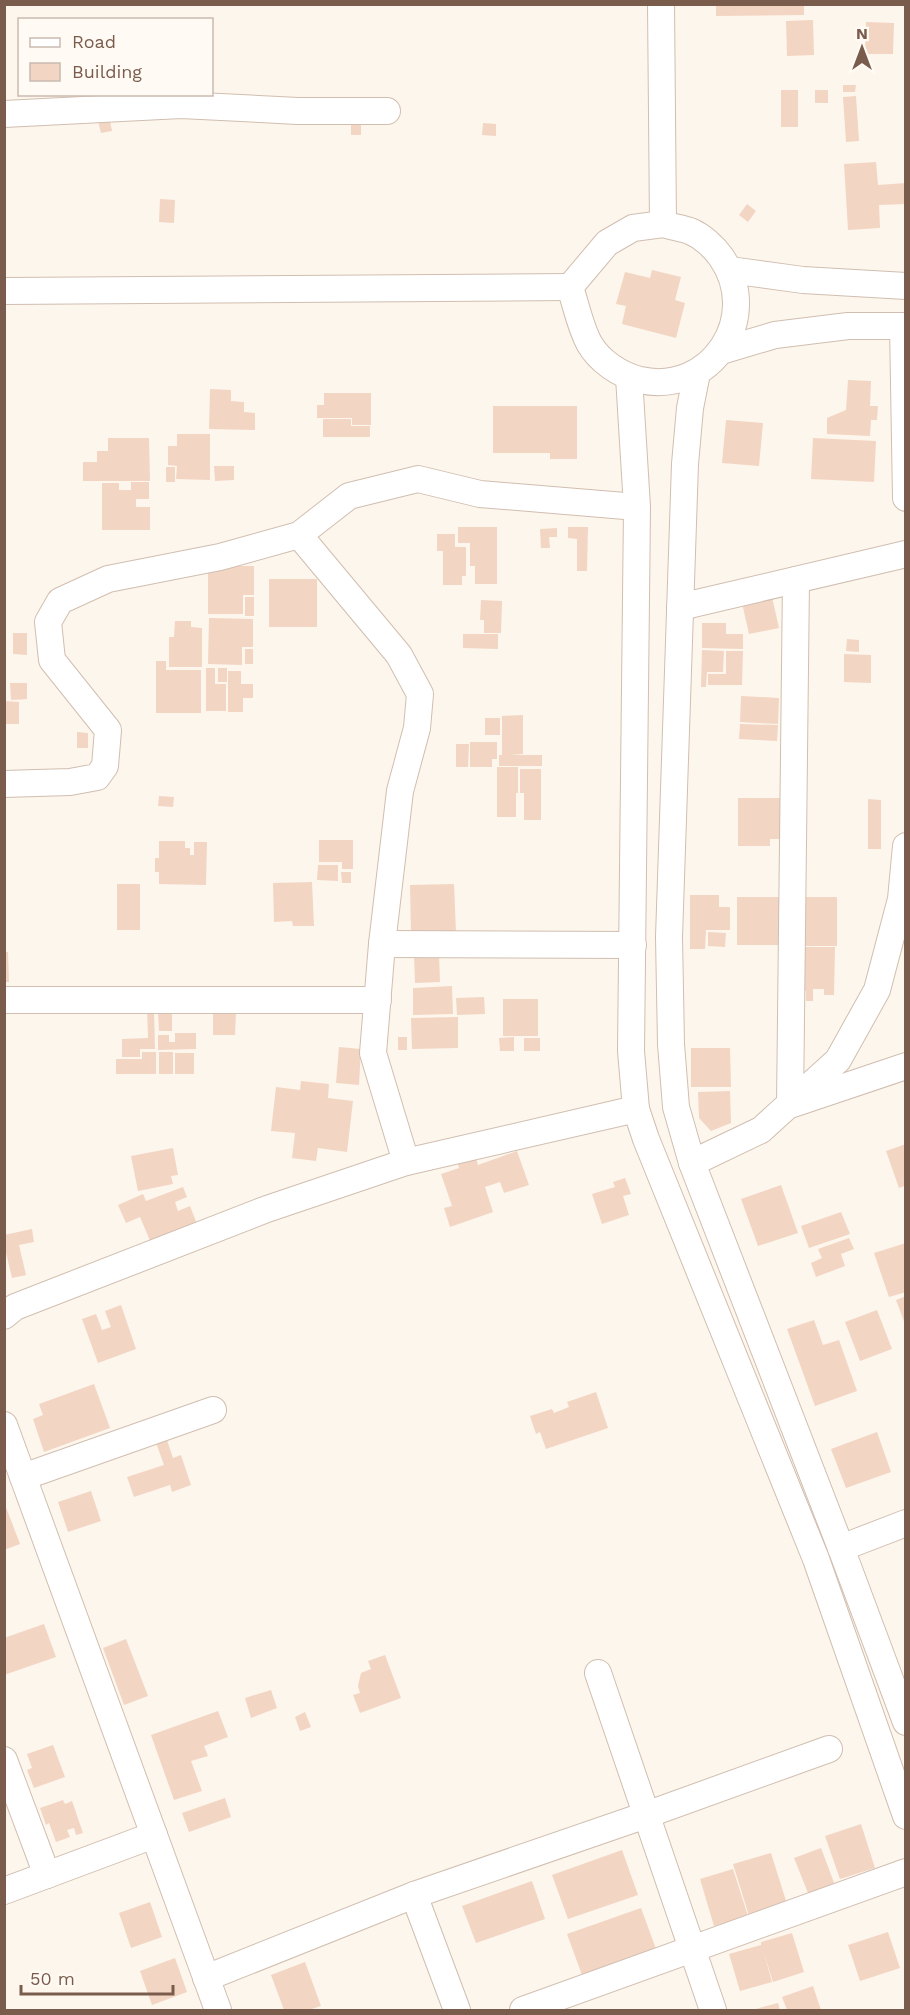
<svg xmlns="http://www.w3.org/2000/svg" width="910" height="2015" font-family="'Work Sans',sans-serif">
<rect width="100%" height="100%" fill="#fdf6ec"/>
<g fill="#f3d5c3">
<polygon points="716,4 804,4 804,15 716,16"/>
<polygon points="813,20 814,55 787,56 786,21"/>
<polygon points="866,22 894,23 893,54 865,54"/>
<polygon points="843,85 856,85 855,92 843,92"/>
<rect x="781" y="90" width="17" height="37"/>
<rect x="815" y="90" width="13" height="13"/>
<polygon points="856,96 859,141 846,142 843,97"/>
<polygon points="109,115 112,131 101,133 97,117"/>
<rect x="351" y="119" width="10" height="16"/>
<polygon points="483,123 496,124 496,136 482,135"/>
<polygon points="876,162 878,185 906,183 906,204 879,205 880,228 848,230 844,164"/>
<polygon points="160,199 175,200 174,223 159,222"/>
<polygon points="747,204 756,211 748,222 739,215"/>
<polygon points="652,270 681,277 675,300 685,303 676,338 622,324 626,306 616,304 625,272 650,278"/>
<polygon points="848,380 871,381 870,406 878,406 877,420 871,420 870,436 827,434 827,418 846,410"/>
<polygon points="210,389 231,390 231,401 244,402 244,412 255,413 255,430 209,429"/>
<polygon points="324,393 371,393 371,425 352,425 352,418 317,418 317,405 324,405"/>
<polygon points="493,406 577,406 577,459 550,459 550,453 493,453"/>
<polygon points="323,419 351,419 351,426 370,426 370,437 323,437"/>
<polygon points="726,420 763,423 759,466 722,463"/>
<polygon points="177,434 210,434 210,480 176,479 177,466 168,465 168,446 177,446"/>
<polygon points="108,438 149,438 150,481 83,481 83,462 97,462 97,451 108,451"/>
<polygon points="813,438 876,441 874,482 811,479"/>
<polygon points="214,466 234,466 234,480 215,481"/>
<rect x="166" y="467" width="9" height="15"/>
<polygon points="131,482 149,482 149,499 136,499 136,507 150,507 150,530 102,530 102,483 119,483 119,490 131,490"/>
<polygon points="458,527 497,527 497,584 475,584 475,566 470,566 470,543 458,543"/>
<polygon points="568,527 588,527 587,571 577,571 577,539 568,538"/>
<polygon points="557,528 557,537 549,537 550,548 541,548 540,529"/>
<polygon points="437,534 455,534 455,547 466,547 466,576 462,576 462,585 443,585 443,551 437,551"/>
<polygon points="208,566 254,566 254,595 243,595 243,614 208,614"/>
<rect x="269" y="579" width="48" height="48"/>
<rect x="245" y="597" width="9" height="19"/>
<polygon points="772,597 779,628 749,634 742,603"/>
<polygon points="481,600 502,601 501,633 484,633 484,620 480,620"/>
<polygon points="209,618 253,619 253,647 242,647 242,665 208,664"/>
<polygon points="175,621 191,621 191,627 202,628 202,667 169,667 169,637 174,637"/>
<polygon points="702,623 726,623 726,634 743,634 743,649 702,648"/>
<polygon points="13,633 27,633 27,655 13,654"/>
<polygon points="463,634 498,634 498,649 463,648"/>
<polygon points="847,639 859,640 859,652 846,651"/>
<rect x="245" y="649" width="8" height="15"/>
<polygon points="702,650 724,651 723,672 707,672 706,687 701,687"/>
<polygon points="726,651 743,651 742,685 708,685 708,674 726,674"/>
<polygon points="844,654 871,655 871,683 844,682"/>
<polygon points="156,661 166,661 166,670 201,670 201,713 156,713"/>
<polygon points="206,668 215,668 215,684 226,684 226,711 206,711"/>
<rect x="218" y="668" width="9" height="14"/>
<polygon points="228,671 241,671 241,684 253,684 253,698 243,698 243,712 228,712"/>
<polygon points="10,683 27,683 27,699 11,700"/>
<polygon points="741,696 779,698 778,724 740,722"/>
<polygon points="4,701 19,702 19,724 4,724"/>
<polygon points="523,715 523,754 510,755 542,755 542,766 499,766 499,755 502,755 502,716"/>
<rect x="485" y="718" width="15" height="17"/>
<polygon points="740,724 778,725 777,741 739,739"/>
<polygon points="77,732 88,733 88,748 77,748"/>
<polygon points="470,742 497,742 497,759 492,759 492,767 470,767"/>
<polygon points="456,744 469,744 468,767 456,767"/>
<polygon points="497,767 518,767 518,793 516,793 516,817 497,817"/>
<polygon points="520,769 541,769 541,820 524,820 524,793 520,793"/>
<polygon points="159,796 174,797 173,807 158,806"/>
<polygon points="738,798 782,798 782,839 770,839 770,846 738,846"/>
<polygon points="868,799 881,800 881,849 868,849"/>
<polygon points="319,840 353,840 353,869 342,869 342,862 319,862"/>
<polygon points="159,841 185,841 185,848 190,848 190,855 194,855 194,842 207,842 206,885 159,884 159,872 155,872 155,858 159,858"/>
<polygon points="318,865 338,865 338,881 317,880"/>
<polygon points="341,872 351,872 351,883 342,883"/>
<polygon points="312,882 314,926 293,926 292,921 274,922 273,883"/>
<rect x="117" y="884" width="23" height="46"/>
<polygon points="454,884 456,933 411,934 410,885"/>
<polygon points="690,895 719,895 719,907 730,907 730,930 706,930 705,949 690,949"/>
<rect x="737" y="897" width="45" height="48"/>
<rect x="795" y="897" width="42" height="49"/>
<polygon points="708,932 726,933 725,947 708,946"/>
<polygon points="793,947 835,947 834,995 824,995 824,989 813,989 813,1001 806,1001 806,991 794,991"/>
<polygon points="4,952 8,952 9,982 4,982"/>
<polygon points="439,954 440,982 415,983 414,955"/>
<polygon points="452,986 453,1014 413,1015 413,988"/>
<polygon points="484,997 485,1014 457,1015 456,998"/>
<rect x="503" y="999" width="35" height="37"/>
<polygon points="147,1009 154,1009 155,1049 140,1049 140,1057 122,1057 122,1039 148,1038"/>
<polygon points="172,1010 172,1031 159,1031 158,1011"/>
<polygon points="213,1012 236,1012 235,1035 213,1035"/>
<polygon points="458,1017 458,1048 412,1049 411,1018"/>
<polygon points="175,1033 196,1033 196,1049 158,1050 158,1035 169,1035 169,1042 175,1042"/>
<rect x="398" y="1037" width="9" height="13"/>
<polygon points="514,1037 514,1051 500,1051 499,1038"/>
<rect x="524" y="1038" width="16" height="13"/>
<polygon points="339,1047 361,1049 359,1085 336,1083"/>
<polygon points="691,1048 730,1048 731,1087 691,1087"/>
<polygon points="142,1052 156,1052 156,1074 116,1074 116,1059 142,1059"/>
<rect x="159" y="1052" width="14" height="22"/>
<rect x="175" y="1053" width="19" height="21"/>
<polygon points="301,1081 329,1084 328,1098 353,1101 347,1152 318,1148 316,1161 292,1158 295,1133 271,1131 276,1087 300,1090"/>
<polygon points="730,1091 731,1123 711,1131 699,1118 698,1092"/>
<polygon points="906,1144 906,1185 899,1188 886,1151"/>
<polygon points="173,1148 178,1175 171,1176 173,1184 138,1191 131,1156"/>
<polygon points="517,1151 529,1185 504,1193 500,1182 485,1187 493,1212 450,1227 444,1208 452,1206 441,1174 459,1168 456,1158 474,1152 478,1165"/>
<polygon points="625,1178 631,1194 623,1196 629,1215 602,1224 592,1194 615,1187 613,1182"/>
<polygon points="781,1185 798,1233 758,1246 741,1199"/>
<polygon points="183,1187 187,1197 175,1202 178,1211 190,1206 197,1224 151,1243 140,1217 126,1223 118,1205 143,1194 146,1201"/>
<polygon points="841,1212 850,1234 809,1248 801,1226"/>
<polygon points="32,1229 34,1242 19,1245 26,1275 12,1278 4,1244 4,1235"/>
<polygon points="849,1238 854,1249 841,1254 845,1266 816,1277 811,1263 822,1258 818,1249"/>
<polygon points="906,1243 906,1292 889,1297 874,1253"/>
<polygon points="906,1296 906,1324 905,1324 896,1300"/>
<polygon points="121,1305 136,1349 98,1363 82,1319 96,1314 102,1330 111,1327 105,1311"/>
<polygon points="877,1310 892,1349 860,1361 845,1322"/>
<polygon points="814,1320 823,1345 839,1340 857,1391 815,1406 787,1329"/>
<polygon points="94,1384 110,1428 44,1452 33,1419 43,1415 39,1404"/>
<polygon points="596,1392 608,1428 546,1449 540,1432 536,1434 530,1416 552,1409 554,1413 569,1407 567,1402"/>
<polygon points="877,1432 891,1472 846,1488 831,1449"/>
<polygon points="165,1434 173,1458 181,1455 191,1485 172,1492 170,1485 134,1497 127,1477 164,1465 154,1437"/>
<polygon points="91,1491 101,1521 68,1532 58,1502"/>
<polygon points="4,1502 20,1544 4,1550"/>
<polygon points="44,1624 56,1657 4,1675 4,1638"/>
<polygon points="126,1639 148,1696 124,1705 103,1648"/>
<polygon points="385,1655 401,1698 360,1713 353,1695 360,1693 358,1686 361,1673 371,1669 368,1661"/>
<polygon points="271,1690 277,1708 251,1718 245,1698"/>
<polygon points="218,1711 228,1737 204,1746 208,1756 191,1761 202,1791 174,1800 151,1735"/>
<polygon points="305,1712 311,1727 300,1731 295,1717"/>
<polygon points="53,1745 65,1777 34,1788 27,1770 32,1768 27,1754"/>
<polygon points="225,1798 231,1817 189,1832 182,1813"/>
<polygon points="63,1800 65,1804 72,1801 83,1833 76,1835 74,1828 67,1830 70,1837 56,1842 49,1823 46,1825 40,1808"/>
<polygon points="861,1824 875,1868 840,1879 825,1836"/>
<polygon points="821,1848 836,1888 810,1898 794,1858"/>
<polygon points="622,1850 638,1895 568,1919 552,1875"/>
<polygon points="771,1853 787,1904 750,1919 733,1864"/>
<polygon points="733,1869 748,1916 714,1926 700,1879"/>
<polygon points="532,1881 545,1919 476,1943 462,1906"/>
<polygon points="150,1902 162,1937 131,1948 119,1913"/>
<polygon points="641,1908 656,1949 582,1975 567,1934"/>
<polygon points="888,1932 900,1968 860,1981 848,1945"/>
<polygon points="792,1933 804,1972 773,1982 764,1953 772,1982 740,1991 729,1954 761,1945 761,1942"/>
<polygon points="175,1958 187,1992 152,2005 140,1971"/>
<polygon points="305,1962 321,2006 309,2010 284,2010 271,1975"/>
<polygon points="813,1986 821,2010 787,2010 782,1997"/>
<polygon points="778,2003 780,2010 752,2010"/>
</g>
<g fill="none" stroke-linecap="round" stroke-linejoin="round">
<g stroke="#d1beb0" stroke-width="28">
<g id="minor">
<polyline points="661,4 663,224"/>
<polyline points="4,114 181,105 298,111 387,111"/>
<path d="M663,224C672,227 682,228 690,231C702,236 714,247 721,257C763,317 711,396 640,380C620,375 599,361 589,343C580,326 576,305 570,287L607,243L633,228Z"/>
<polyline points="730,270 803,280 906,286"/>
<polyline points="4,291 570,287"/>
<polyline points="903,326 906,498"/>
<polyline points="721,351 775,335 848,326 906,326"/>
<polyline points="697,373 690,408 685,464 669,937 671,1044 676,1107 692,1163 841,1548 906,1722"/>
<polyline points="629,377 637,507 631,1051 636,1109 646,1139 816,1559 906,1816"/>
<polyline points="299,535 399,655 420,694 417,728 400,791 382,944 373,1053 406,1162"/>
<polyline points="796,580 790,1105 906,1066"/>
<polyline points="680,607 906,554"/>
<polyline points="4,784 70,782 97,777 105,766 108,730 52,660 48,622 60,601 108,579 220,557 299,535 349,496 418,479 480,494 637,507"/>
<polyline points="382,944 633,945"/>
<polyline points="4,1000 378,1000"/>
<polyline points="692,1163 761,1130 838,1060 877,990 901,899 906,846"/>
<polyline points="4,1316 15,1307 267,1209 406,1162 636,1109"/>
<polyline points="4,1425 218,2010"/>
<polyline points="23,1477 213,1410"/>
<polyline points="841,1548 906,1523"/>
<polyline points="598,1673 713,2010"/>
<polyline points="4,1760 47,1875"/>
<polyline points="4,1891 154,1835"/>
<polyline points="414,1895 457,2010"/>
<polyline points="206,1978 414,1895 646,1815 829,1749"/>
<polyline points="523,2010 906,1872"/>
</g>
</g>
<use href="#minor" stroke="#fff" stroke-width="26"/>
</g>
<rect width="910" height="2015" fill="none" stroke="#7a5c4d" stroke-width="12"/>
<rect x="18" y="18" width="195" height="78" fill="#fffaf3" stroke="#cabbb1" stroke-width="1.5"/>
<rect x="30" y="38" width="30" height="9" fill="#ffffff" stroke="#cabbb1" stroke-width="1.5"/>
<text x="72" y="48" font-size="18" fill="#7a5c4d">Road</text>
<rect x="30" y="63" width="30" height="18" fill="#f3d5c3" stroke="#cabbb1" stroke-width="1.5"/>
<text x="72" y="78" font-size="18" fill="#7a5c4d">Building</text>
<g transform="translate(862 48)" stroke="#fffaf3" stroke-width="4.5" paint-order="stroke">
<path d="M0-4.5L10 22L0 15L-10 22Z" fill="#7a5c4d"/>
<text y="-9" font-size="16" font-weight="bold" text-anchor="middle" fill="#7a5c4d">N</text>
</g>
<path d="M21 1985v9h152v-9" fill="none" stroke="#7a5c4d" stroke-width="3"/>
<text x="30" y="1985" font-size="18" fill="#7a5c4d" stroke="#fffaf3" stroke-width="4.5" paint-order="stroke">50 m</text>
</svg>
